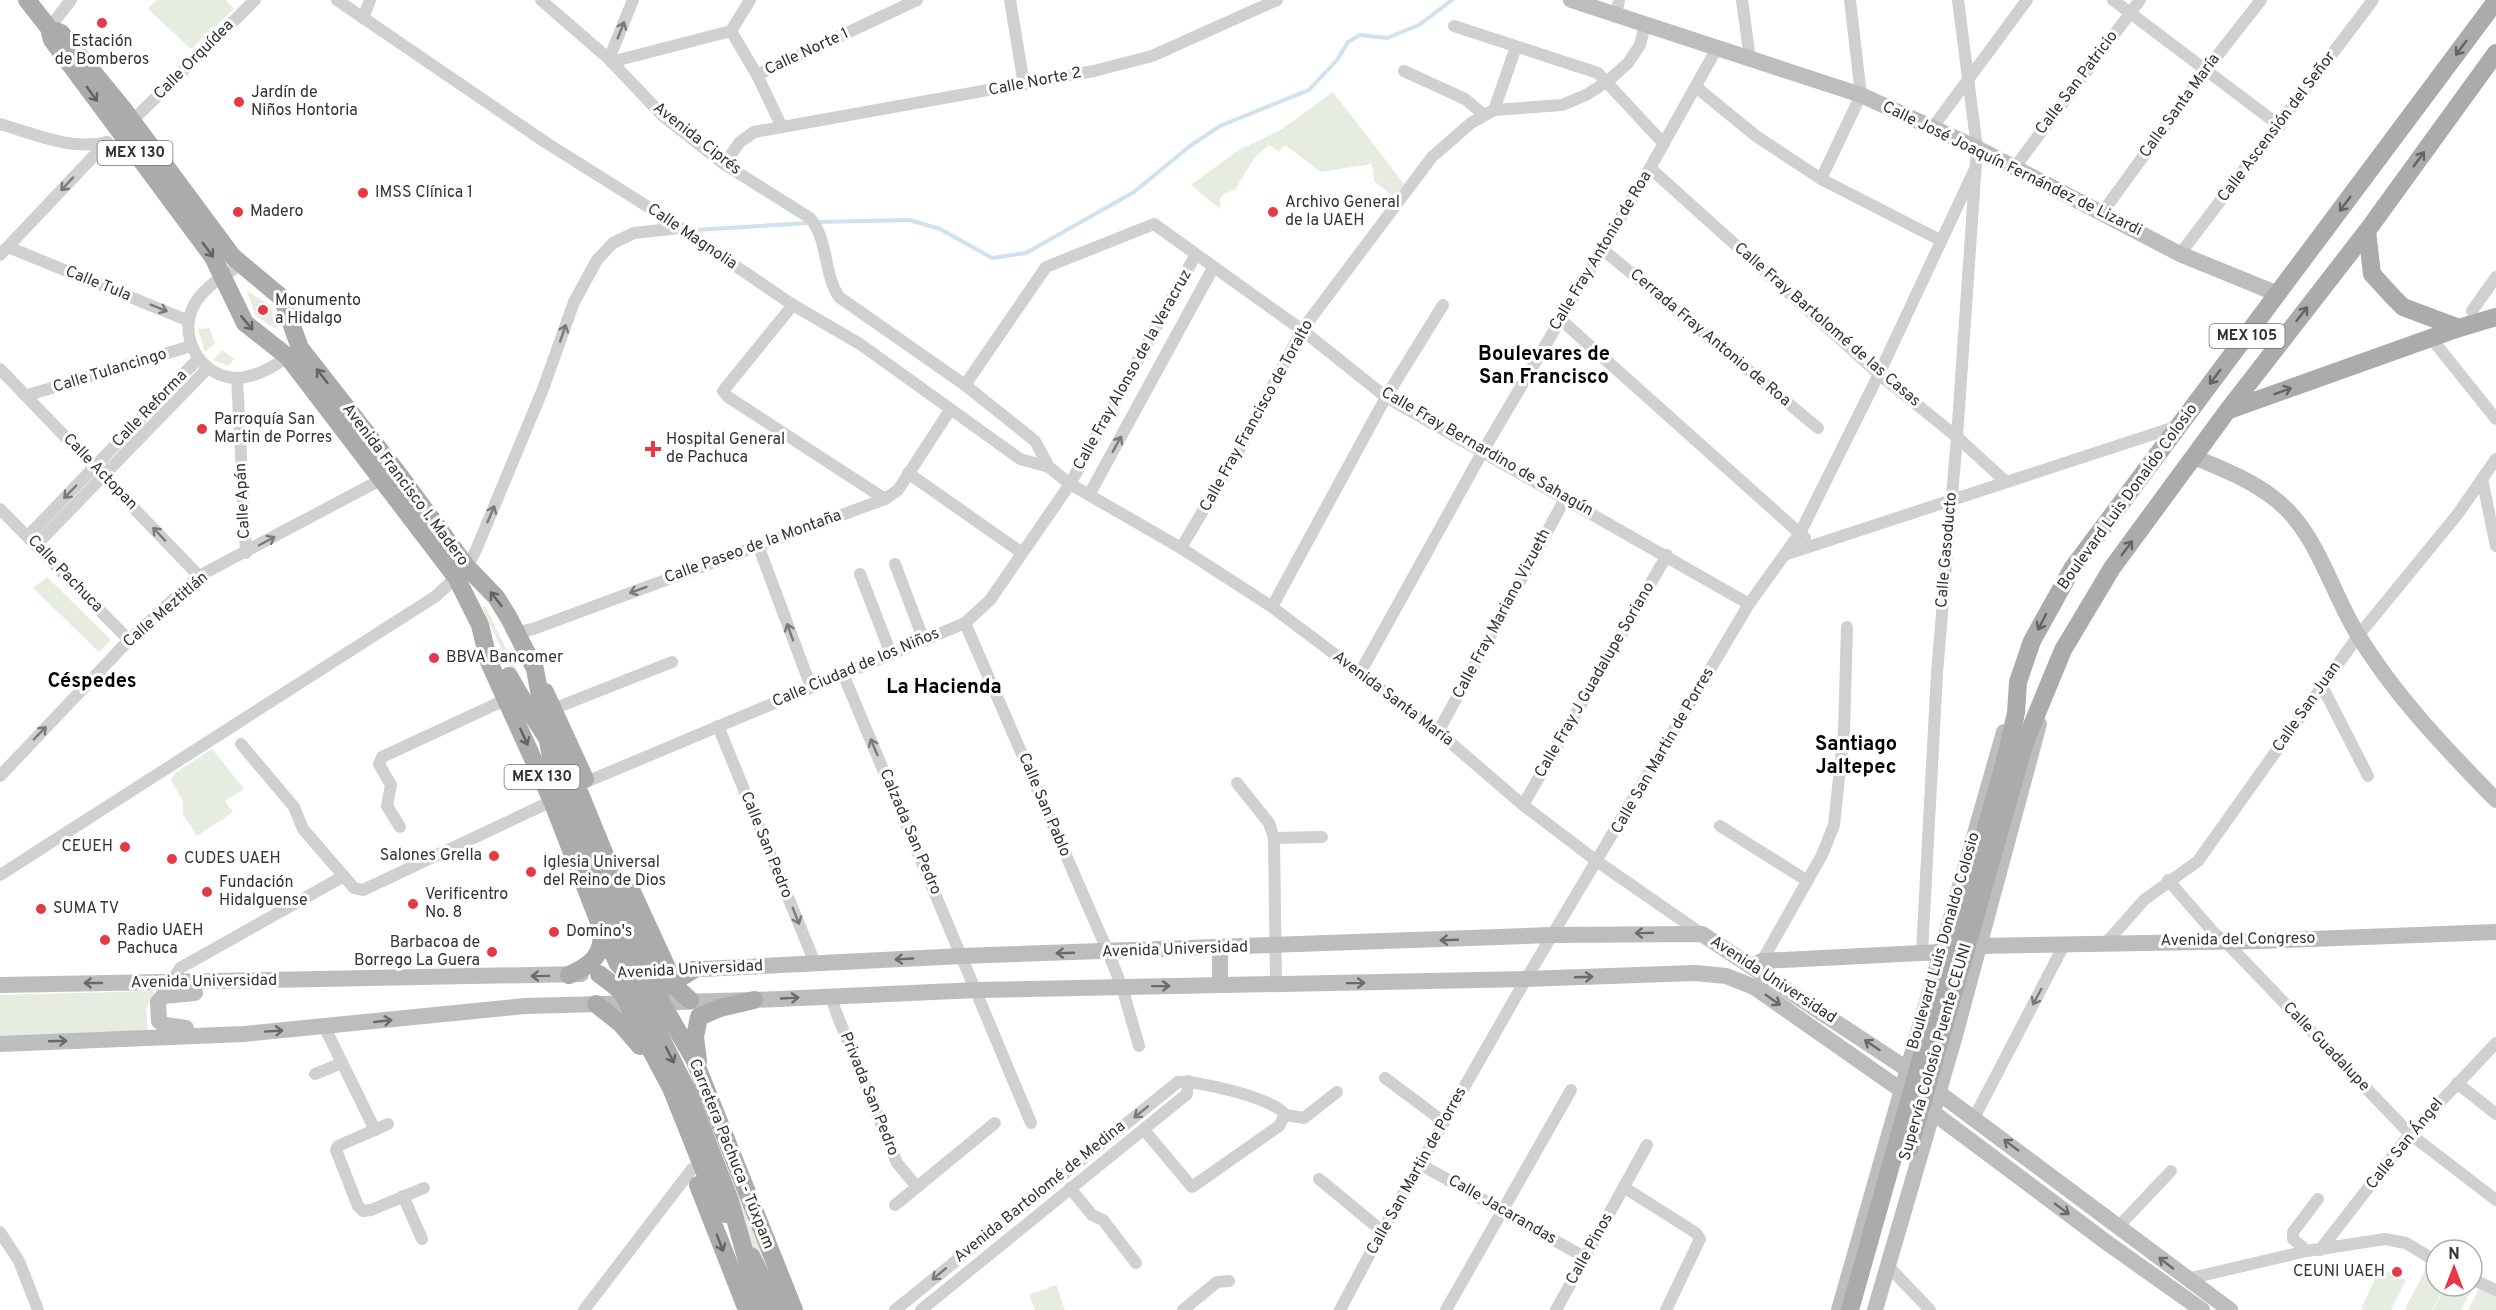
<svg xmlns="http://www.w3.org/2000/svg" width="2496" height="1310" font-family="Overpass,sans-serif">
<rect width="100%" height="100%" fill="#fff"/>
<g fill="#e6ecdf">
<polygon points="156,0 226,0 234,9 191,49 148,9"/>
<polygon points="1333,92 1404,184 1394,197 1374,181 1372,164 1321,172 1285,145 1279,152 1269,145 1254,158 1235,190 1225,193 1220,199 1220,209 1191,185 1237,151 1282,129"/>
<polygon points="247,291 270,305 277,330 255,315"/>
<polygon points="209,328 215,343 205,352 198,329"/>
<polygon points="222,350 234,359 229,366 213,360"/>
<polygon points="47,577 111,640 99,652 33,588"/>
<polygon points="485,606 524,685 518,684 485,614 483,607"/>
<polygon points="212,749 244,789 225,801 233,812 197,836 183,814 183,801 171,780 175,773"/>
<polygon points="155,991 146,1009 148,1031 0,1039 0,995"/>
<polygon points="723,1157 773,1278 745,1236"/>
<polygon points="2429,1263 2436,1266 2436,1286 2445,1286 2432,1310 2407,1310 2405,1309"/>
<polygon points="2380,1268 2406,1280 2391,1310 2364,1310 2361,1309"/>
<polygon points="1056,1285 1065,1310 1035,1310 1029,1295"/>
<polygon points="2474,1285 2461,1310 2433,1310 2446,1286"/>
<polygon points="2480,1287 2496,1295 2496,1310 2468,1310"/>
</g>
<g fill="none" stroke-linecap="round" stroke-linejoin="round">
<g stroke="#cfe2ee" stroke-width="4">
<polyline points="816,222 909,220 940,229 992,258 1026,253 1134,192 1190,146 1220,126 1309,90 1337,60 1348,42 1360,35 1387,38 1419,25 1452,0"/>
<polyline points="696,230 808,223"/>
</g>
<g stroke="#d0d0d0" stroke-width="12">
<polyline points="337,0 545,142 653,210 793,305 860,344 1020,459 1049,467"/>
<path d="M541,0L609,59L663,116L724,164L810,218C829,241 823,273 839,297L965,385L1035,441L1049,467L1070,484L1181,548L1272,607L1438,732L1523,805L1598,862L1702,934"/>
<polyline points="1010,0 1024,85"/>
<polyline points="1742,0 1750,59"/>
<polyline points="2113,0 2280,126"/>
<polyline points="1616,15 1619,0"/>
<polyline points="363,18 370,0"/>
<polyline points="1454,26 1598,73 1664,144"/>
<polyline points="49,28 71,0"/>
<polyline points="731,31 757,75 782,127"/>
<polyline points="731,31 750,0"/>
<polyline points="609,59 633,0"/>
<polyline points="611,62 731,31"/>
<polyline points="1404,71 1465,99 1484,115"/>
<polyline points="757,75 917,0"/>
<polyline points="1696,87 1756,136 1821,179 1940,240"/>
<polyline points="1494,110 1516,47"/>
<polyline points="133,120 255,0"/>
<path d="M0,124C34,134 72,151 107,142"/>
<polyline points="1933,127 2027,0"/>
<polyline points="724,164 740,142 754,132 1094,71 1152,56 1277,0"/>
<polyline points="2015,167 2140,0"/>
<polyline points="1650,168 1879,374 1957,437 2005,481"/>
<polyline points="1821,179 1861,95 1850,0"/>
<polyline points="2102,213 2206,70 2261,0"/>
<polyline points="8,247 189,321"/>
<polyline points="1601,248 1818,428"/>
<polyline points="2180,254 2373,0"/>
<polyline points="0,255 107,142"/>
<path d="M240,265C225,276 208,284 197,300C175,332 198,377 237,378C256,378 276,365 292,354"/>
<polyline points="793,305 723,391 728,397 885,499"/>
<polyline points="2472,311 2496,277"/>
<polyline points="1560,319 1805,538"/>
<polyline points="2431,338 2496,419"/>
<polyline points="0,369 199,576"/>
<polyline points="237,378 246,553"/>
<polyline points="965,385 1046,267 1154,224 1302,330 1386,397 1749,604"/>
<polyline points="28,395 191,346"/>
<polyline points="908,473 1022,553"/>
<polyline points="2482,479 2496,546"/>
<polyline points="1089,495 1213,268"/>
<polyline points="0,509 129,640"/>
<polyline points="28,536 198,359"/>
<polyline points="37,544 207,369"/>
<polyline points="758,545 811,687"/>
<polyline points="1181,548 1236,455 1302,330 1432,157 1471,123 1494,110 1562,105 1586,95 1608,81 1628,63 1640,45 1645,25"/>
<polyline points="1787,554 2178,426"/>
<polyline points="895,564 924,641"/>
<polyline points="860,574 891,654"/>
<polyline points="1272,607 1386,397 1443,305"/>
<polyline points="965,623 1108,952 1122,987 1139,1046"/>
<polyline points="517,632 533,629 885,499 898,490 950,410"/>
<polyline points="1360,673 1483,451 1650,168 1717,48"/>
<polyline points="843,674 1031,1123"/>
<polyline points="2322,686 2368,776"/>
<polyline points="553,709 672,662"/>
<polyline points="718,726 815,963"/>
<polyline points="1438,732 1566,497"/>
<polyline points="241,744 294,807 303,829 354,888 363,890 552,801"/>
<polyline points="0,776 129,640 199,576 386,477"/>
<polyline points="586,782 965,623 990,600 1070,484 1195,256"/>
<polyline points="1237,783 1269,823 1274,838 1276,984"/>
<polyline points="1523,805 1667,555"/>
<polyline points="1720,826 1806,880"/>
<polyline points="400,827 387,806 391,785 379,764 382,757 507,699"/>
<polyline points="1274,838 1322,837"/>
<polyline points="0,875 436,596 467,567 476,550 543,389 574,302 597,260 613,243 634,233 679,228"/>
<polyline points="2168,880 2215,934 2225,941 2410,1134 2496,1200"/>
<polyline points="2106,943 2144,900 2198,861 2358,636 2457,515 2496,459"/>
<polyline points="1922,952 1937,673 1957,437 1977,148 1958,0"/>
<polyline points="1762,961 1822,855 1834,825 1844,731 1847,627"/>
<polyline points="171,983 180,968 344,876"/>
<polyline points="831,996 836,1012 897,1163 917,1187"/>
<polyline points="325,1028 375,1130"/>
<polyline points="315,1074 342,1063"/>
<polyline points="1385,1078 1444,1122"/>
<polyline points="2457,1083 2496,1114"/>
<polyline points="1285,1115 1304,1118 1337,1092"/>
<polyline points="1974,1118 2064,945"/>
<polyline points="388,1124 338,1146 336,1150 358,1206 363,1211 371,1210 424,1188"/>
<polyline points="1144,1130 1192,1187 1279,1126 1285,1115"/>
<polyline points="1420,1164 1584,1257"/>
<polyline points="1319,1179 1382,1231"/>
<polyline points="1070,1188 1092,1215 1103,1220 1136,1263"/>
<polyline points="1625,1188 1696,1233 1700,1239 1666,1310"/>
<polyline points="403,1196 422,1239"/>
<polyline points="895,1205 995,1123"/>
<polyline points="2118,1227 2171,1171"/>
<polyline points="0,1232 19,1261 38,1310"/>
<polyline points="2320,1250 2410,1134 2496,1043"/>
<polyline points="2307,1251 2293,1239 2293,1232 2318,1199"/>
<polyline points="1888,1266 1930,1310"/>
<polyline points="2187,1279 2307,1251 2385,1239 2406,1243 2436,1261"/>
<polyline points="2472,1279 2496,1290"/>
<polyline points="584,1310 692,1169"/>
<path d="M895,1310L1178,1082C1197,1080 1277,1099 1285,1115"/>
<polyline points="921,1310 1187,1094 1188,1081"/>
<polyline points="1183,1310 1217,1282 1229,1281"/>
<polyline points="1340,1310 1382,1231 1526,979 1749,604 1800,533 1879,374 1974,171"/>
<polyline points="1446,1310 1571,1090"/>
<polyline points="1556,1310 1647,1145"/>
</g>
<g stroke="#bdbdbd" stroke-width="16">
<polyline points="1571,0 1861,95 1977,148 2180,254 2278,294"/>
<path d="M2194,457C2223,469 2251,480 2275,499C2317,531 2331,592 2358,635C2395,696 2447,750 2496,800"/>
<polyline points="1979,946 2259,941 2496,932"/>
<polyline points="1220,949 1220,985"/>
<polyline points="1753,965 1762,961 1941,952"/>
<polyline points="682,970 962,956 1552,935 1702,934 1907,1069 2230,1310"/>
<polyline points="0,985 581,974"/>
<polyline points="186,1028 165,1025 159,1021 158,1002 163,996 195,993"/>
<polyline points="0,1044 244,1034 525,1006 754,1000 977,990 1526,979 1695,973 1726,976 1754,987 1931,1111 2106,1242 2202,1310"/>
<polyline points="1839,1310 2004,732"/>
<polyline points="1875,1310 1954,1039 2039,724"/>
</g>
<g stroke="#ababab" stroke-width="18">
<polyline points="27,0 49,28 52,40 213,257 245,323 288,357 456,577 480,625 489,662 552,801 602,930 618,964 626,972 643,1002 688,1092 730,1201 761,1310"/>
<polyline points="56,31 61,33 124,110 233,257 282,298 300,348 397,472 467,567 496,597 509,618 535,669 553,768 631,961 661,1002 694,1059 794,1310"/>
<polyline points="2367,231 2372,274 2393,297 2403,307 2459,328"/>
<polyline points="2229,410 2459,328 2496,317"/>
<path d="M509,676C531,716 559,753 580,794L649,963L690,1000"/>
<polyline points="545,692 585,779"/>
<polyline points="629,885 668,970"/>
<path d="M599,974C612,984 628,993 630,1011L671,1088L707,1178L725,1214"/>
<path d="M569,975C591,965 603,956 602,930"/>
<polyline points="662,989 693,970"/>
<polyline points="596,1004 621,1024 640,1046"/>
<polyline points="698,1061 695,1037 699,1017 720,1008 754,1000"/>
<polyline points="1909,1149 2025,742 2063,650 2112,568 2228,410 2367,231 2496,53"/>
<polyline points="698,1185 747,1310"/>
<polyline points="751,1256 779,1310"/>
<polyline points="1850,1310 2005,761 2016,713 2018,682 2032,641 2072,569 2496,1"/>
</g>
</g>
<defs><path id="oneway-shaft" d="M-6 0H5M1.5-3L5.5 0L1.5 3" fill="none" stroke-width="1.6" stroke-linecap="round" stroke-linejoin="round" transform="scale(1.5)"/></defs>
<g stroke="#7a7a7a">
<use href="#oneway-shaft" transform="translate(621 30) rotate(-68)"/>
<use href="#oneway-shaft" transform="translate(67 184) rotate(133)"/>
<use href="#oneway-shaft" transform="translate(159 308) rotate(22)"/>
<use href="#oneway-shaft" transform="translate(563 333) rotate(-71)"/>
<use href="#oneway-shaft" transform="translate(1117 444) rotate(-61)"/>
<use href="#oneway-shaft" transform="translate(70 492) rotate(134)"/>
<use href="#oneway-shaft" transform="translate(491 514) rotate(-67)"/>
<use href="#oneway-shaft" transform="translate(159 534) rotate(-133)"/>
<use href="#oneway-shaft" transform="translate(267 541) rotate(-28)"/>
<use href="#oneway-shaft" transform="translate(638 590) rotate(160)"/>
<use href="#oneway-shaft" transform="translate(790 632) rotate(-110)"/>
<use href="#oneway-shaft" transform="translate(40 733) rotate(-46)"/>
<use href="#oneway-shaft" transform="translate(874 747) rotate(-113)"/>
<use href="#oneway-shaft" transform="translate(796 916) rotate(68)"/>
<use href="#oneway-shaft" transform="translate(2037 997) rotate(118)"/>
<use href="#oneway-shaft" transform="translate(1141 1112) rotate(141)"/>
<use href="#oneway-shaft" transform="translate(939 1274) rotate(140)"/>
</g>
<g stroke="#636363">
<use href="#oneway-shaft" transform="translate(2461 48) rotate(127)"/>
<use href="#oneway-shaft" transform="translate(92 94) rotate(54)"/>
<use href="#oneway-shaft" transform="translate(2419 159) rotate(-54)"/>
<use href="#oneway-shaft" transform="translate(2345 204) rotate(127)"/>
<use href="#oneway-shaft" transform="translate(208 250) rotate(54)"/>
<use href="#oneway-shaft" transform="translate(2302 314) rotate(-52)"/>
<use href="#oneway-shaft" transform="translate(247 323) rotate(50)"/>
<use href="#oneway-shaft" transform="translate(322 376) rotate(-128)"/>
<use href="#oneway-shaft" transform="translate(2215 377) rotate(127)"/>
<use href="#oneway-shaft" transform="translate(2283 391) rotate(-20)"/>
<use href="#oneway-shaft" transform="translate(2127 548) rotate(-53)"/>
<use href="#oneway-shaft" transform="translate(496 599) rotate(-128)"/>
<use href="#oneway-shaft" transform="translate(2042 622) rotate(117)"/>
<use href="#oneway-shaft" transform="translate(524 737) rotate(66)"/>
<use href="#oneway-shaft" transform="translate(670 1055) rotate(63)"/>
<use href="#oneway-shaft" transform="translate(720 1243) rotate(69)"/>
</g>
<g stroke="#6a6a6a">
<use href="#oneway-shaft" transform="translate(1644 933) rotate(179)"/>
<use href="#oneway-shaft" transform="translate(1449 940) rotate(178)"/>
<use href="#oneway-shaft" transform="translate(1065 953) rotate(178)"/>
<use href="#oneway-shaft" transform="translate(904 959) rotate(177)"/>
<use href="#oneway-shaft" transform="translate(540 976) rotate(179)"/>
<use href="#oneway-shaft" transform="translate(1584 977) rotate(-2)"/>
<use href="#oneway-shaft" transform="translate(93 983) rotate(180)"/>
<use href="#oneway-shaft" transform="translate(1356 983) rotate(-1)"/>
<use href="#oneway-shaft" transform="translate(1161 986) rotate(-1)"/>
<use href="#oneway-shaft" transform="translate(790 998) rotate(-3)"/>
<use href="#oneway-shaft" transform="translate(1773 1000) rotate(35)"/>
<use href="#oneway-shaft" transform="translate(383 1021) rotate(-6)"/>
<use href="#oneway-shaft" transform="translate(274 1031) rotate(-4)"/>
<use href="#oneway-shaft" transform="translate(58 1041) rotate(-2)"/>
<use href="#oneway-shaft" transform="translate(1872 1045) rotate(-146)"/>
<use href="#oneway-shaft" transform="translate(2011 1145) rotate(-143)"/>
<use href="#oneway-shaft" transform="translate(2062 1209) rotate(37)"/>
<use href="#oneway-shaft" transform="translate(2166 1263) rotate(-142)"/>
</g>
<g fill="#e63946" stroke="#fff" stroke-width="2">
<circle cx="102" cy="23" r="6"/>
<circle cx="239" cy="102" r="6"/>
<circle cx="363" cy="193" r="6"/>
<circle cx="238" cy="212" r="6"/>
<circle cx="1273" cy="212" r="6"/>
<circle cx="263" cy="310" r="6"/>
<circle cx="202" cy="429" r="6"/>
<path d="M650 440h6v6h6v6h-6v6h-6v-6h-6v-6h6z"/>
<circle cx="434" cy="658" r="6"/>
<circle cx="125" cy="847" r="6"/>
<circle cx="494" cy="856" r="6"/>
<circle cx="172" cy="859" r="6"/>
<circle cx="531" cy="872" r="6"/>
<circle cx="207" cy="892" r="6"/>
<circle cx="413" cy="904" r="6"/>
<circle cx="41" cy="909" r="6"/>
<circle cx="554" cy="932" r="6"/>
<circle cx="105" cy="940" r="6"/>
<circle cx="492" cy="952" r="6"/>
<circle cx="2397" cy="1272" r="6"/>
</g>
<g text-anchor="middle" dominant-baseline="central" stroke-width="6" stroke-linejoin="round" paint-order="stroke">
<g fill="#fff" stroke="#707070" stroke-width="1.5">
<rect x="97.5" y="141" width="75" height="24" rx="4.5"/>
<rect x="2209.5" y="324" width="75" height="24" rx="4.5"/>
<rect x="504.5" y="765" width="75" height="24" rx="4.5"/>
</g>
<g font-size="15" font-weight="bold" fill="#333">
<text x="135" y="153">MEX 130</text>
<text x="2247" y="336">MEX 105</text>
<text x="542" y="777">MEX 130</text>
</g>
<g font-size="16" fill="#333" stroke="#fff" text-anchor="start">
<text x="102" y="42" text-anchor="middle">Estación<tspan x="102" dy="18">de Bomberos</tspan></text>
<text x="251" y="93">Jardín de<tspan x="251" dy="18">Niños Hontoria</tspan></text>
<text x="375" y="193">IMSS Clínica 1</text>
<text x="1285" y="203">Archivo General<tspan x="1285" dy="18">de la UAEH</tspan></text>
<text x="250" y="212">Madero</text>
<text x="275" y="301">Monumento<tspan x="275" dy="18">a Hidalgo</tspan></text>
<text x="214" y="420">Parroquía San<tspan x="214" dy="18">Martin de Porres</tspan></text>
<text x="666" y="440">Hospital General<tspan x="666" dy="18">de Pachuca</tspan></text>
<text x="446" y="658">BBVA Bancomer</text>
<text x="113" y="847" text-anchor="end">CEUEH</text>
<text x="482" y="856" text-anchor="end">Salones Grella</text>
<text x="184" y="859">CUDES UAEH</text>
<text x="543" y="863">Iglesia Universal<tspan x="543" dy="18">del Reino de Dios</tspan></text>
<text x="219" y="883">Fundación<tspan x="219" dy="18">Hidalguense</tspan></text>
<text x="425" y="895">Verificentro<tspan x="425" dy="18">No. 8</tspan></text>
<text x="53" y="909">SUMA TV</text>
<text x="117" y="931">Radio UAEH<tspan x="117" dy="18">Pachuca</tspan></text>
<text x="566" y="932">Domino's</text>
<text x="480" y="943" text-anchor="end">Barbacoa de<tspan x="480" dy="18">Borrego La Guera</tspan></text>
<text x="2385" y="1272" text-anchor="end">CEUNI UAEH</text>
</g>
<g font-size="16" fill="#333" stroke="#fff">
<text transform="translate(807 52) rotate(-25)">Calle Norte 1</text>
<text transform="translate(194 60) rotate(-45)">Calle Orquídea</text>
<text transform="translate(1035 82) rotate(-11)">Calle Norte 2</text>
<text transform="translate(2077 83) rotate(-53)">Calle San Patricio</text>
<text transform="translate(2180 106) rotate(-54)">Calle Santa María</text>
<text transform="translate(2277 127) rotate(-53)">Calle Ascensión del Señor</text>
<text transform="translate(697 139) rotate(38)">Avenida Ciprés</text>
<text transform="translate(2012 169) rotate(26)">Calle José Joaquín Fernández de Lizardi</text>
<text transform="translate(692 237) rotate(34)">Calle Magnolia</text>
<text transform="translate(1601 251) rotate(-59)">Calle Fray Antonio de Roa</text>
<text transform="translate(98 284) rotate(22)">Calle Tula</text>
<text transform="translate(1827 325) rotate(41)">Calle Fray Bartolomé de las Casas</text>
<text transform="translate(1710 338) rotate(40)">Cerrada Fray Antonio de Roa</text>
<text transform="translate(1133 370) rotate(-61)">Calle Fray Alonso de la Veracruz</text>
<text transform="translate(110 371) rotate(-17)">Calle Tulancingo</text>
<text transform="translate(150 409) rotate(-46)">Calle Reforma</text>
<text transform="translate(1257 416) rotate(-61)">Calle Fray Francisco de Toralto</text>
<text transform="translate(1487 452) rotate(30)">Calle Fray Bernardino de Sahagún</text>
<text transform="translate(100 472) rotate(46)">Calle Actopan</text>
<text transform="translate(405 485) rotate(53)">Avenida Francisco I. Madero</text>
<text transform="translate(2128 497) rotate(-54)">Boulevard Luis Donaldo Colosio</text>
<text transform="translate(243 501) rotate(-93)">Calle Apán</text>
<text transform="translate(753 547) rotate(-20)">Calle Paseo de la Montaña</text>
<text transform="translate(1947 550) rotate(-85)">Calle Gasoducto</text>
<text transform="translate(65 574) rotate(46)">Calle Pachuca</text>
<text transform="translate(166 610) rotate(-41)">Calle Meztitlán</text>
<text transform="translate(1502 614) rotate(-62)">Calle Fray Mariano Vizueth</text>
<text transform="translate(856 668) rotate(-23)">Calle Ciudad de los Niños</text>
<text transform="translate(1595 680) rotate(-60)">Calle Fray J Guadalupe Soriano</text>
<text transform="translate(1393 699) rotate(37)">Avenida Santa María</text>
<text transform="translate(2307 707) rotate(-55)">Calle San Juan</text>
<text transform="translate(1663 751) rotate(-60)">Calle San Martin de Porres</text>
<text transform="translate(1044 805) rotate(67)">Calle San Pablo</text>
<text transform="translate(910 832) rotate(67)">Calzada San Pedro</text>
<text transform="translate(766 845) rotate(68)">Calle San Pedro</text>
<text transform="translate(2238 940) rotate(-1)">Avenida del Congreso</text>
<text transform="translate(1944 941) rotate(-74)">Boulevard Luis Donaldo Colosio</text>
<text transform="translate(1175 950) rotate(-2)">Avenida Universidad</text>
<text transform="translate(690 970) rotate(-3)">Avenida Universidad</text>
<text transform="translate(1773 980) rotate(33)">Avenida Universidad</text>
<text transform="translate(204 982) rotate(-1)">Avenida Universidad</text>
<text transform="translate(2326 1047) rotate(46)">Calle Guadalupe</text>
<text transform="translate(1936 1052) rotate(-74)">Supervía Colosio Puente CEUNI</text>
<text transform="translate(869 1094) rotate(68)">Privada San Pedro</text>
<text transform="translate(2405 1144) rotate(-51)">Calle San Ángel</text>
<text transform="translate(731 1154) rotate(68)">Carretera Pachuca - Túxpam</text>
<text transform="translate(1417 1171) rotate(-61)">Calle San Martin de Porres</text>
<text transform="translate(1040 1192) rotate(-39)">Avenida Bartolomé de Medina</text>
<text transform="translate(1502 1210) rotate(30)">Calle Jacarandas</text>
<text transform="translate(1590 1249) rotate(-61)">Calle Pinos</text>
</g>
<g font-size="20" font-weight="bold" fill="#000" stroke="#fff">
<text x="1544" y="355">Boulevares de<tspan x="1544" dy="23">San Francisco</tspan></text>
<text x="92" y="682">Céspedes</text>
<text x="944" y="688">La Hacienda</text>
<text x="1856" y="745">Santiago<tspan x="1856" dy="23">Jaltepec</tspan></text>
</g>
</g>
<g transform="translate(2454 1268)"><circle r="28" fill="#ffffff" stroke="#adadad" stroke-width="1.5"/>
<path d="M0-4.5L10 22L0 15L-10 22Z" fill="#e63946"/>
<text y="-9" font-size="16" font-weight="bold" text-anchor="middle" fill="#333333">N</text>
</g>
</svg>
